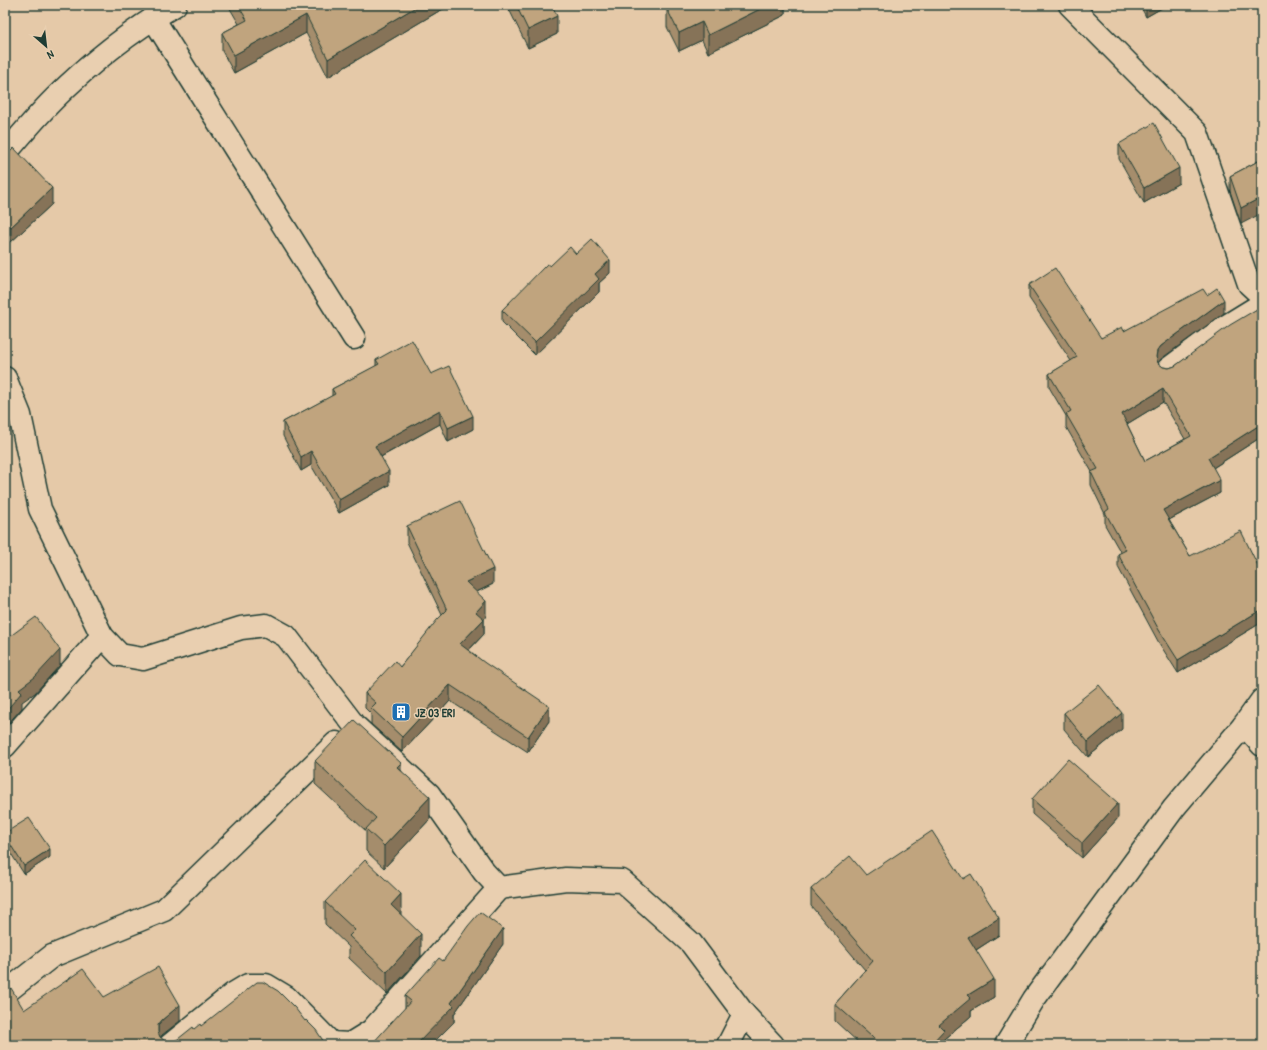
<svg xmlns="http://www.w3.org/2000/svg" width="1267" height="1050" font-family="'Patrick Hand',sans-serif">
<rect width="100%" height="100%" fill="#e5c9a8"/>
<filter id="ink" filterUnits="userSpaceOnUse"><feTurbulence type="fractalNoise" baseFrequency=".025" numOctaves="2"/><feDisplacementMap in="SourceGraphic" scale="8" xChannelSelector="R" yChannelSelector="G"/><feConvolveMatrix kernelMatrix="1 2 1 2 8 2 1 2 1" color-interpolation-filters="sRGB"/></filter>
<g filter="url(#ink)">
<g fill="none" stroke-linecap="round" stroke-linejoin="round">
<g stroke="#1f3d34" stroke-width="25">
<g id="street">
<polyline points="1070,5 1197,133 1249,284 1262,296"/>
<polyline points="153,18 354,338"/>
<path d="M5,154C21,135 37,116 54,99C90,63 131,31 175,5"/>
<polyline points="1168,369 1223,328 1262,304"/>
<polyline points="5,378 20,415 40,509 102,636 120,655 143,659 241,628 266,625 286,636 354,725 429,794 484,872 499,888 566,879 622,881 691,943 744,1014 773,1045"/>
<polyline points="1244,725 1262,745"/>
<polyline points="5,746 102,636"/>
<polyline points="5,993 52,956 164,910 336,743"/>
<polyline points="170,1045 233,994 248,985 266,985 286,997 331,1043 350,1044 371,1031 499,888"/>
<polyline points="728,1045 744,1014"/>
</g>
</g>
<g stroke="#1f3d34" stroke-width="25">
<polyline id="secondary" points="1006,1045 1034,999 1174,808 1244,725 1262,700"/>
</g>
<use href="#street" stroke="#e9cfb0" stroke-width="22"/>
<use href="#secondary" stroke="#e9cfb0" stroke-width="22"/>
</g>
<g fill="#a58d6c" stroke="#1f3d34" fill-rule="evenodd">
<polygon points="228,5 452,5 439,11 328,77 306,33 234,73 222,51 222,33 239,24"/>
<polygon points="507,5 552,5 557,34 528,48"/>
<polygon points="785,5 785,15 708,53 702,40 679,51 667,27 667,9"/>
<polygon points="1140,5 1167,5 1146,17"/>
<polygon points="1119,144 1179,183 1144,203 1119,159"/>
<polygon points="5,155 52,204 11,242 5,236"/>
<polygon points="1262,159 1241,224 1230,191 1230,176"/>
<polygon points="576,254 610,273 599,283 599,292 535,355 502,322 502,310"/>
<path d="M1029,285L1101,338L1124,331L1207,295L1224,313L1161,359L1158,363L1163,367L1169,368L1175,366L1262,306V439L1259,441L1258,439L1213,468L1220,493L1169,520L1190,556L1262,574V628L1259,624L1178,673L1159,643L1118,567V554L1121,553L1105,525V514L1091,485V472H1092L1066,427V416L1049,387V374L1071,361L1029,298ZM1163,402L1185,439L1145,461L1127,424Z"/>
<polygon points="376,360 431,374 473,429 448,442 440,424 381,457 389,485 339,513 311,465 301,471 283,436 283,422 332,396 332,389 376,366"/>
<polygon points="407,526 493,584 477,592 486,616 484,619 484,634 469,650 549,721 528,752 450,701 402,752 371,724 371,714 365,708 365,693 400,667 442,615 407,542"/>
<polygon points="1064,713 1122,729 1088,757 1064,729"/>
<polygon points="315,761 401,770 430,819 384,868 366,851 366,831 315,784"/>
<polygon points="1032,799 1118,818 1082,858 1032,814"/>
<polygon points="5,833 50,857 24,874 5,844"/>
<polygon points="866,875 999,935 976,950 994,997 971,1011 971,1016 944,1039 944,1045 861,1045 835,1021 835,1004 865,970 811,906 811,889"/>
<polygon points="325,902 401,915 421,956 387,994 349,958 349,947 325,924"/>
<polygon points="503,944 454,1014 454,1022 405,1008 405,996 443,961"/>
</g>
<g fill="#867358" stroke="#1f3d34">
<polygon points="419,5 452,5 439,11 328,77 328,59"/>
<polygon points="768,5 785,5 785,15 708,53 708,35"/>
<polygon points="1146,5 1167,5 1146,17"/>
<polygon points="306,15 306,33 234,73 234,55"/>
<polygon points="557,16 557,34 528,48 528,30"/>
<polygon points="702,22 702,40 679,51 679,33"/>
<polygon points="1179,168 1179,183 1144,203 1144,188"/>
<polygon points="52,188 52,204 11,242 11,227"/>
<polygon points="1262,197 1262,213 1241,224 1241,208"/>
<polygon points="610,260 610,273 599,283 599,292 535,355 535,342 595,274"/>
<polygon points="1224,300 1224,313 1161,359 1157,364 1156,357 1157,351 1161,346"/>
<polygon points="1163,389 1163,402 1122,427 1122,414"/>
<polygon points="440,410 440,424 375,460 375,446"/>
<polygon points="473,416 473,429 448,442 448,428"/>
<polygon points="1258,426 1258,439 1208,471 1208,458"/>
<polygon points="1262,426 1262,439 1259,441 1259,428"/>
<polygon points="311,451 311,465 301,471 301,457"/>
<polygon points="389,471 389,485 339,513 339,500"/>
<polygon points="1220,480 1220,493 1163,523 1163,510"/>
<polygon points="493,569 493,584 466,597 466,582"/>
<polygon points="486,601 486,616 476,627 476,612"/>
<polygon points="1259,611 1259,624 1178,673 1178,660"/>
<polygon points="484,619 484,634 460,659 460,644"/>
<polygon points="60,650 60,665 35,693 22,702 22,708 5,727 5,712 19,689"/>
<polygon points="450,685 450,701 402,752 402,737"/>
<polygon points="549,706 549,721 528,752 528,737"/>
<polygon points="1122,713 1122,729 1088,757 1088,742"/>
<polygon points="401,763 401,785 397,767"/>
<polygon points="430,797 430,819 384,868 384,846"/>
<polygon points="1118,803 1118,818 1082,858 1082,843"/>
<polygon points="50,849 50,857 24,874 24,866"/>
<polygon points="401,894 401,916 391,905"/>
<polygon points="999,918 999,935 968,955 968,937"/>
<polygon points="503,929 503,944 454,1014 454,1022 431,1045 416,1045 451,1003"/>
<polygon points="421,934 421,956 387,994 387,972"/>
<polygon points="7,950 7,966 5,968 5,952"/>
<polygon points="994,979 994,997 971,1011 971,1016 944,1039 944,1045 930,1045 939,1025 968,995"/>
<polygon points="180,1005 180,1021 162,1035 158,1041 158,1025 162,1020"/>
</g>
<g fill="#c0a47e" stroke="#1f3d34" fill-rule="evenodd">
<polygon points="238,5 419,5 328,59 306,15 234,55 222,33 247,20"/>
<polygon points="516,5 552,5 557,16 528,30"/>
<polygon points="675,5 768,5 708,35 702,22 679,33 667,9"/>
<polygon points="1154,123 1179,168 1144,188 1119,144"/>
<polygon points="14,148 52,188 11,227 5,221 5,155 6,156"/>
<polygon points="1262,159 1262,197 1241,208 1230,176"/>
<polygon points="592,239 610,260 595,274 599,279 535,342 502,310 547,264 550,266 570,247 576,254"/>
<path d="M1055,268L1101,338L1122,327L1124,331L1203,289L1207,295L1217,288L1224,300L1161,346L1157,351L1156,357L1158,363L1163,367L1169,368L1175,366L1230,325L1262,306V426L1259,428L1258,426L1208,458L1220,480L1163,510L1190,556L1241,531L1262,574V615L1259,611L1178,660L1159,630L1118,554L1126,550L1105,512L1109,509L1091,472L1098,469L1066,414L1071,411L1049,374L1077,357L1029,285ZM1163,389L1191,436L1145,461L1122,414Z"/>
<polygon points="412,340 431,374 449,366 473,416 448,428 440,410 375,446 389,471 339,500 311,451 301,457 283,422 335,394 332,389 379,364 376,360"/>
<polygon points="460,501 493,569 466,582 486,601 476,612 484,619 460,644 485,663 549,706 528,737 450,685 402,737 371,708 376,703 365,693 395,661 400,667 437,620 447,610 407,526"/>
<polygon points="36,617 60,650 35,677 19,689 22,692 5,712 5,640"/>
<polygon points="1099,685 1122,713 1088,742 1064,713"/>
<polygon points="354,720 401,763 397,767 430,797 384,846 366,829 376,818 315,761"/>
<polygon points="1068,759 1118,803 1082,843 1032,799"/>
<polygon points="29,818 50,849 24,866 5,836 5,833"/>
<polygon points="932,831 963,879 971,874 999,918 968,937 994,979 968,995 971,998 939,1025 944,1030 930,1045 881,1045 835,1004 873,961 811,889 850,856 866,875"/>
<polygon points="365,860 401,894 391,905 421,934 387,972 349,936 355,930 325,902"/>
<polygon points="480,912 503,929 451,1003 454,1006 416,1045 371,1045 411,1001 405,996 439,958 443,961 468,926"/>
<polygon points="5,947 7,950 5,952"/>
<polygon points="158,967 180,1005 162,1020 158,1025 158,1032 160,1037 165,1041 172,1042 178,1039 193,1027 194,1029 200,1024 201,1026 257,982 263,982 278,991 295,1008 305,1021 306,1020 316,1030 326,1045 5,1045 5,990 6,990 11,988 24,1010 83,969 104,997"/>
</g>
</g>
<defs>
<g id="building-square" transform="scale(1)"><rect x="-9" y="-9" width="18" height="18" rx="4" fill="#1f6fb2" stroke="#e9cfb0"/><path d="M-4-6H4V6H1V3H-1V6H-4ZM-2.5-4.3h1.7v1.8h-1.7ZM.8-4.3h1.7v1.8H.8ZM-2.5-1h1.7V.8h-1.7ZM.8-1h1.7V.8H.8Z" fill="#fff"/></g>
</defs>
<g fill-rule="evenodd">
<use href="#building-square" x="401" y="712"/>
</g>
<g text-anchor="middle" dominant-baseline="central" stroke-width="3" stroke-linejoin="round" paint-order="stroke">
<g font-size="12" font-weight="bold" fill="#1f3d34" stroke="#e9cfb0" text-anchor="start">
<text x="415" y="712">JZ 03 ERI</text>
</g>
</g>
<rect width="1267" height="1050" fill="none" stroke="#e9cfb0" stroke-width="20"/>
<rect x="10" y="10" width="1247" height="1030" fill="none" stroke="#1f3d34" stroke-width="1.5" filter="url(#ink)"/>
<g transform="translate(46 46) rotate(152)" stroke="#e9cfb0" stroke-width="3" paint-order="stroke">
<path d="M0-3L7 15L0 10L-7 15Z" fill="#1f3d34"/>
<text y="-6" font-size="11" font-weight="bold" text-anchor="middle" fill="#1f3d34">N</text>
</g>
</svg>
